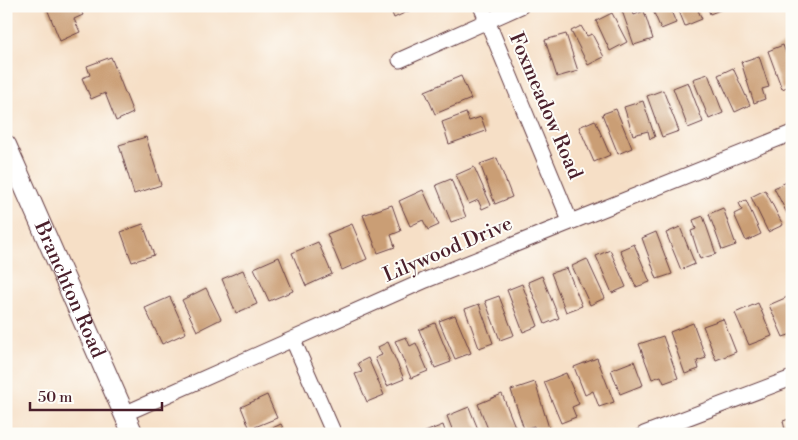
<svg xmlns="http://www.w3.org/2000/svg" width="798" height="440" font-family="'Libre Bodoni',serif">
<rect width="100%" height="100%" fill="#fdfcf7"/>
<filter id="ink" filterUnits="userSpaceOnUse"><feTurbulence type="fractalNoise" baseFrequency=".02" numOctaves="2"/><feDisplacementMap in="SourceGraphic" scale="10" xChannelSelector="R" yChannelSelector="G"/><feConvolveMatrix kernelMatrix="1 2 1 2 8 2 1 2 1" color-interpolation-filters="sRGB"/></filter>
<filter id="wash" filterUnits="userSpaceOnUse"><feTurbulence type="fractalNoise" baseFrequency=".0096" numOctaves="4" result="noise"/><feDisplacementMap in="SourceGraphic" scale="20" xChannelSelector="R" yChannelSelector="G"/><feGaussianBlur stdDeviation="1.12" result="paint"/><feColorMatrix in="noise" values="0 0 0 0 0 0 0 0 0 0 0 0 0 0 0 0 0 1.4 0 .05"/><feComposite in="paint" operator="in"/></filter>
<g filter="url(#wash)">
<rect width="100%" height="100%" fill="#f6dfc6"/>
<g id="blocks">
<g fill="#ca9e74">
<polygon points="46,6 79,6 83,15 74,19 80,32 60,41"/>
<polygon points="389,6 419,6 394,18"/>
<polygon points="631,6 634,15 644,11 653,39 634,45 621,8"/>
<polygon points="651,6 669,6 676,23 661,29"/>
<polygon points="677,6 696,6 702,19 685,26"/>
<polygon points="707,6 729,6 710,14"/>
<polygon points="612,13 627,42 610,51 596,21"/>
<polygon points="581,26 587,36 592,34 604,57 588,65 571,31"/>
<polygon points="566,34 578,71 557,77 545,40"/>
<polygon points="783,45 792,69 792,85 782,89 768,51"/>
<polygon points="759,56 769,87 762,89 765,99 754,103 741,62"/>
<polygon points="111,57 133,113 116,121 105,93 91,99 82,78 90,75 87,66"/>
<polygon points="733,68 750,105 735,112 718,75"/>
<polygon points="708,74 723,113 709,119 693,79"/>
<polygon points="461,76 471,99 435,114 425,91"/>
<polygon points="688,82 703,122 688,128 673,88"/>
<polygon points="663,90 679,131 662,137 647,96"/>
<polygon points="643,101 655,137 650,139 648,131 633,135 624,107"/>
<polygon points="616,109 632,148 618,154 602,114"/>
<polygon points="466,113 469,121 481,117 486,131 449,144 442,122"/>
<polygon points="595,120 610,155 594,162 579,127"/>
<polygon points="146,137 161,185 134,194 119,145"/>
<polygon points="497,158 512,197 495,204 480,164"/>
<polygon points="474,167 491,205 482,209 478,200 469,204 456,175"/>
<polygon points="451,179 466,217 451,222 436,185"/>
<polygon points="789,181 792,187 792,223 774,188"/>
<polygon points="423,190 439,225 428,230 423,220 410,226 399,201"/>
<polygon points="765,190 783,225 768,232 751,197"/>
<polygon points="746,200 761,234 746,241 734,214 742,210 739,203"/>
<polygon points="392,205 401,231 391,235 395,247 378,253 363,215"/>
<polygon points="723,208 736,245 722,250 709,214"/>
<polygon points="703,216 716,254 700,259 691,231 696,229 693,220"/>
<polygon points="143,224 154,255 132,262 121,232"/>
<polygon points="352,224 367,259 342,270 327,234"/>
<polygon points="680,227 695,264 681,270 666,233"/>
<polygon points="656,232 672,274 657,279 642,238"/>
<polygon points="318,242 332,274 306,286 292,253"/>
<polygon points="634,244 650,282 636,287 620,250"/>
<polygon points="610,250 626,287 612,293 596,256"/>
<polygon points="279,257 293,291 269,301 254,268"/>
<polygon points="587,259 605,298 590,305 572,266"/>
<polygon points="567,268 582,306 566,312 551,273"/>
<polygon points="243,270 257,304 236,313 222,279"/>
<polygon points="542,276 559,318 545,324 528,282"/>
<polygon points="522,284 538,326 523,332 507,290"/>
<polygon points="206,288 221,319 197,331 182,300"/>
<polygon points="792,295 792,334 783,337 769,305"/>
<polygon points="499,296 514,335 500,340 485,301"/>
<polygon points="170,297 186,333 162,344 145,308"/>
<polygon points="758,303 772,336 749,345 735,313"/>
<polygon points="479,304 493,343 479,348 465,309"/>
<polygon points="455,315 471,353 455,359 439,321"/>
<polygon points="723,319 736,352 716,360 703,326"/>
<polygon points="435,323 451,362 435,368 419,330"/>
<polygon points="693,323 706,358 697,361 699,369 685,374 670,332"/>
<polygon points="663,336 678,378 664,383 661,376 652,379 639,344"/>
<polygon points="406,337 410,346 416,343 428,371 411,378 395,341"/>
<polygon points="388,342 404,379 387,386 375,358 382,355 378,347"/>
<polygon points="368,358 384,395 367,402 355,374 362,372 358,363"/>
<polygon points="597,358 614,402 599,407 593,391 585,395 574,367"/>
<polygon points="634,361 643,385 620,394 611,370"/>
<polygon points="566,373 579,404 572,407 576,417 561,423 544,382"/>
<polygon points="535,382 549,428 536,433 534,426 524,429 511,390"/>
<polygon points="502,394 518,434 490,434 478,404"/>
<polygon points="267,395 277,418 250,429 241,407"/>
<polygon points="469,407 480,434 454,434 447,416"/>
<polygon points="792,418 792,434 786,434 783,421"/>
<polygon points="281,424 286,434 260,434"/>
<polygon points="443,425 446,434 420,434"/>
</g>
</g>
</g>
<g filter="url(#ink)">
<use href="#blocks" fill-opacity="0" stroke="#643c42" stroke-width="1"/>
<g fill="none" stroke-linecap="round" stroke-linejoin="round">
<g stroke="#643c42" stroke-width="17">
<g id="street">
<polyline points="481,6 570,221"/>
<polyline points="400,60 521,6"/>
<polyline points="293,340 334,434"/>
<polyline points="124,414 426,280 792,133"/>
<polyline points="644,434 792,378"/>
</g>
</g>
<g stroke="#643c42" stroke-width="22">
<g id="secondary">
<path id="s1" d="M6,145L133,434"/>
</g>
</g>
<use href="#street" stroke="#fff" stroke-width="15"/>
<use href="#secondary" stroke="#fff" stroke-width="20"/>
</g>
</g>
<g text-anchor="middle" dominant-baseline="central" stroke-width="4" stroke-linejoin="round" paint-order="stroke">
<g font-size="20" fill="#4a1f2b" stroke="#fdfcf7">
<text transform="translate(545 106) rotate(67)">Foxmeadow Road</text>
<text transform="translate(448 250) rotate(-23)">Lilywood Drive</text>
<text stroke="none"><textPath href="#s1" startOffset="158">Branchton Road</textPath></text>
</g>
</g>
<rect width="798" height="440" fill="none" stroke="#fdfcf7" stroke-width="25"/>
<path d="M30 402v8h132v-8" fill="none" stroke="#4a1f2b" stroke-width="2.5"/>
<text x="38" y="402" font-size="15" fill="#4a1f2b" stroke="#fdfcf7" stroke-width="4" paint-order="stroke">50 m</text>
</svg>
